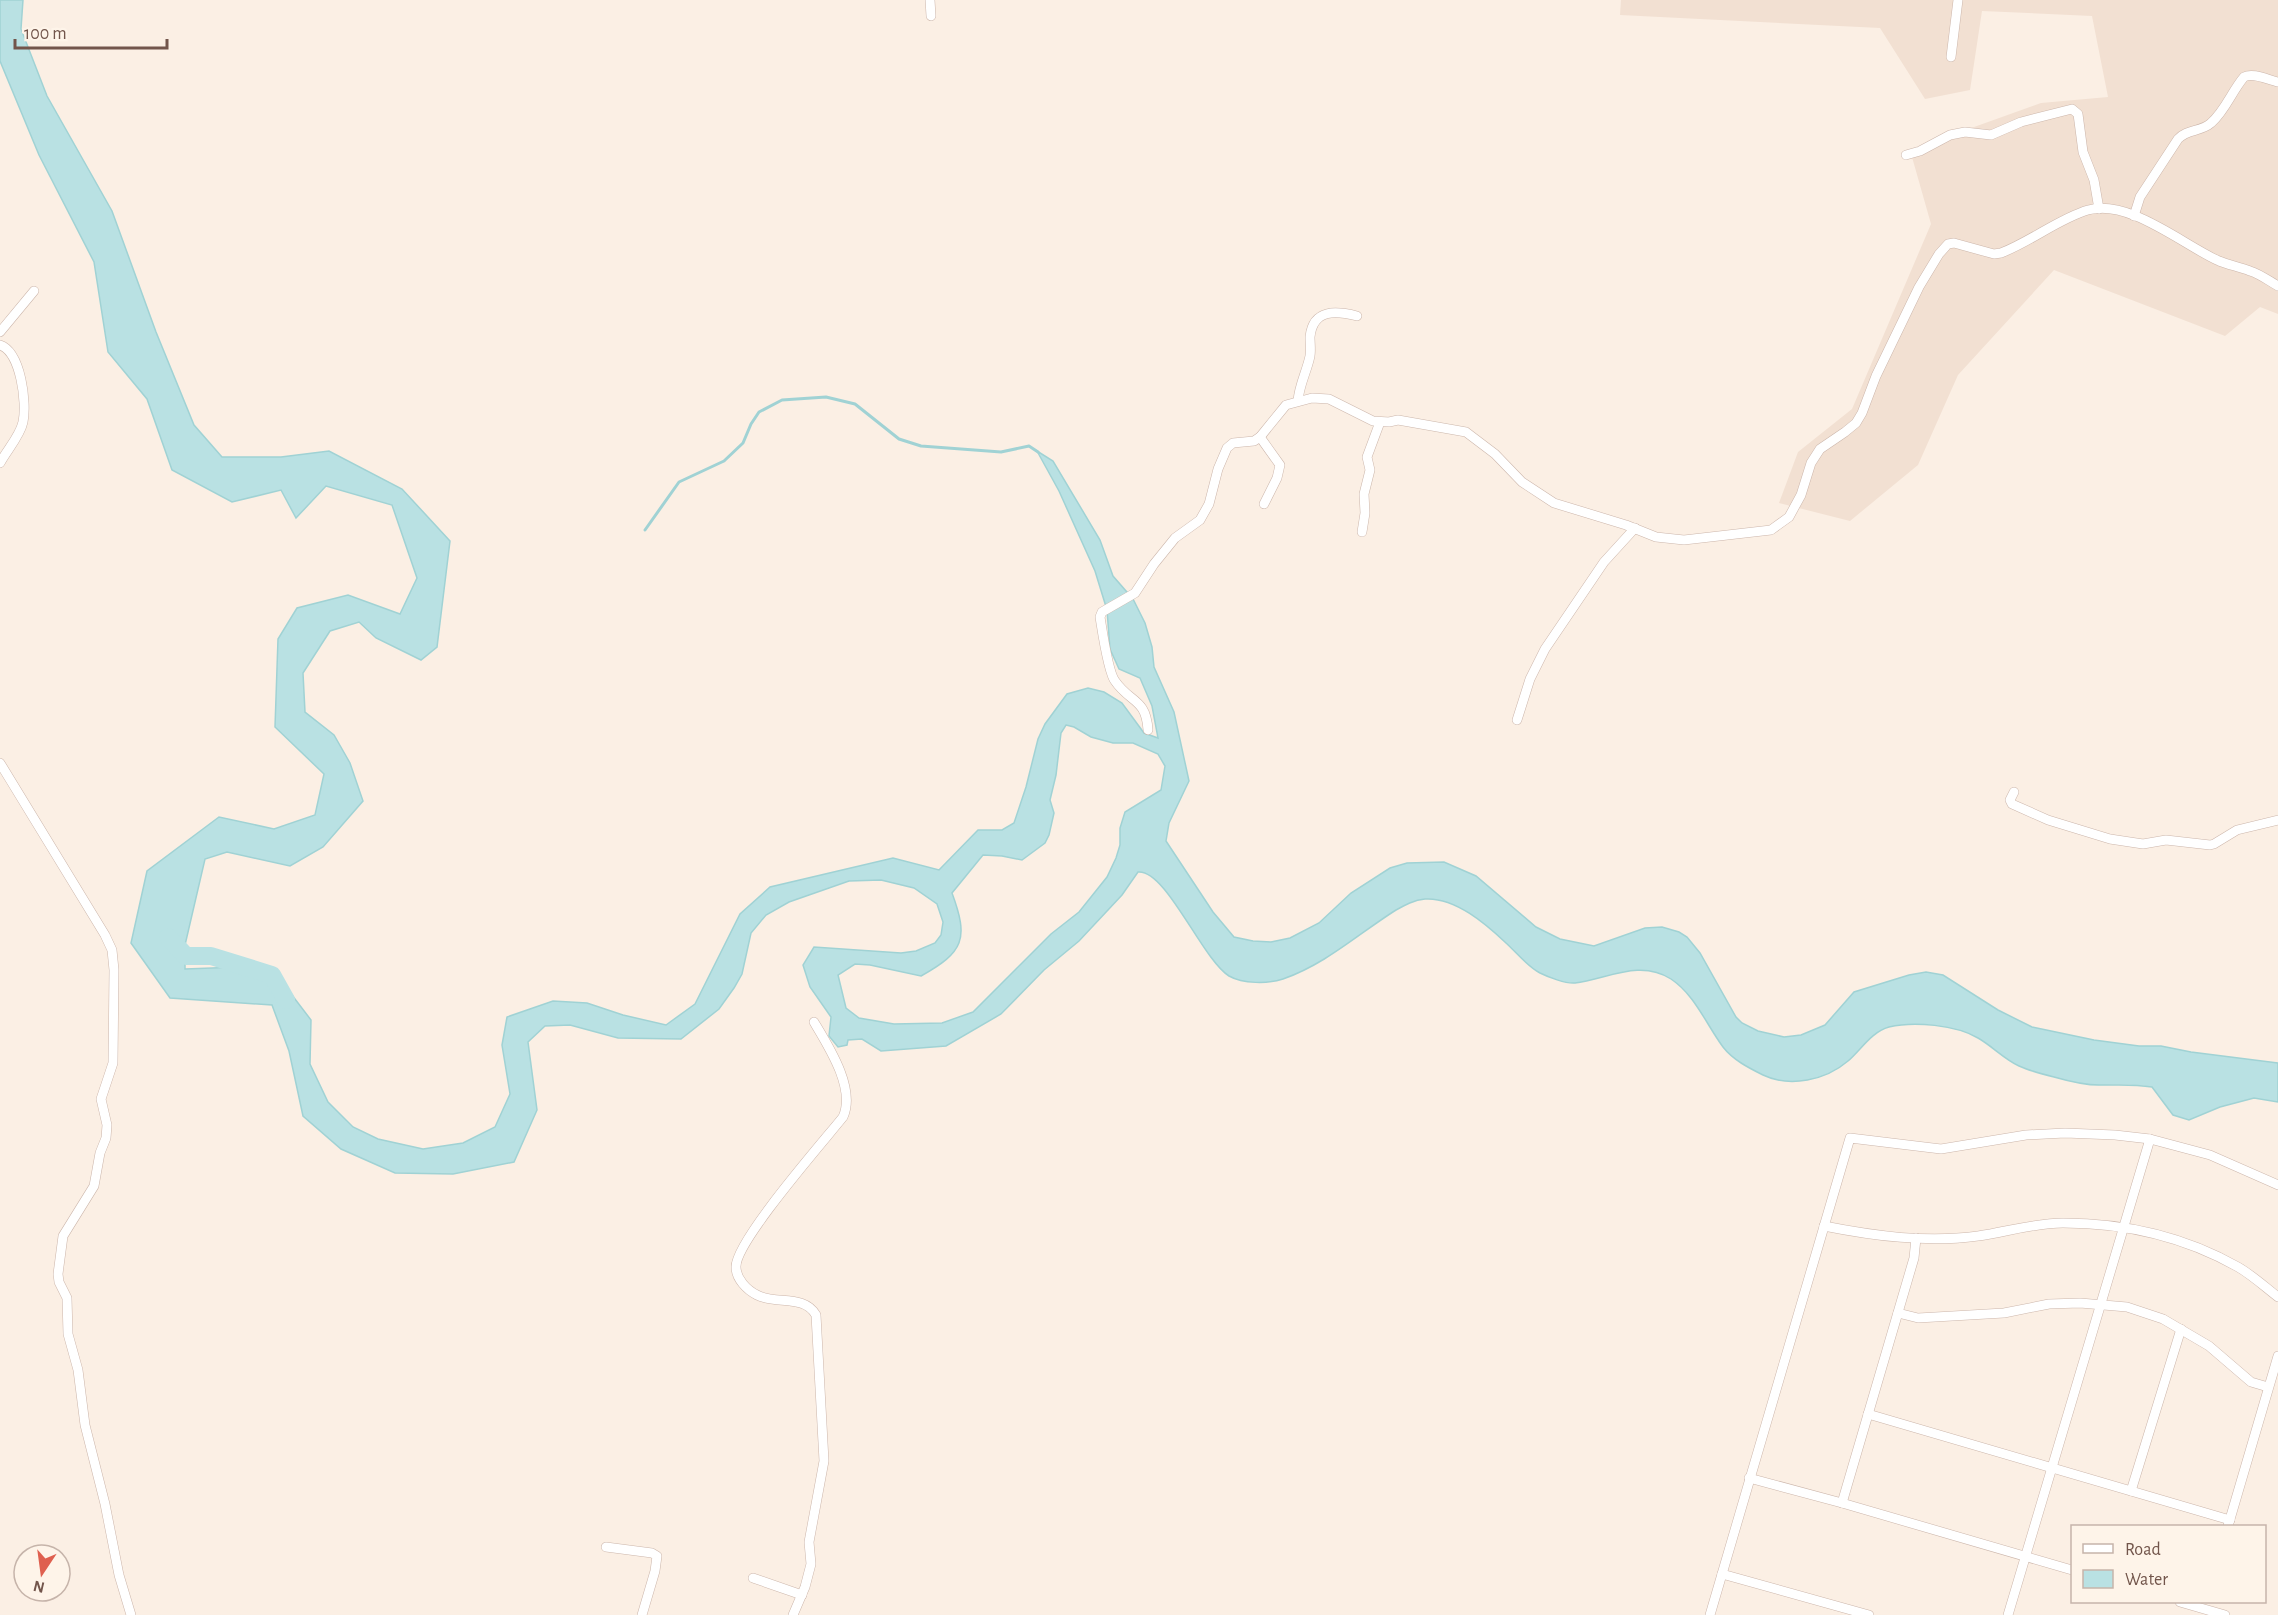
<svg xmlns="http://www.w3.org/2000/svg" width="2278" height="1615" font-family="'Alegreya Sans',sans-serif">
<rect width="100%" height="100%" fill="#fbefe4"/>
<polygon fill="#f2e0d2" points="1621,0 2278,0 2278,314 2260,307 2225,336 2054,270 1958,375 1918,465 1850,521 1779,503 1798,452 1852,409 1931,224 1910,150 2041,103 2108,97 2092,16 1982,11 1970,90 1925,99 1880,28 1620,15"/>
<path fill="#b9e1e3" stroke="#a0d2d4" stroke-width="1.5" fill-rule="evenodd" d="M0,0H23L21,29L47,96L112,211L156,332L194,425L222,457H281L329,451L402,489L450,541L437,647L421,660L376,638L359,622L330,631L303,673L305,712L334,735L350,763L363,801L323,847L290,866L227,852L205,859L185,945V969L239,967L282,982L311,1020L310,1064L328,1102L353,1127L378,1139L423,1149L463,1143L495,1127L510,1094L502,1045L507,1017L553,1001L587,1003L623,1015L666,1025L695,1004L740,914L770,887L893,858L939,870L978,830H1002L1014,823L1026,787L1038,739L1045,724L1067,694L1088,688L1104,692L1122,703L1144,733L1158,738L1152,706L1140,678L1119,669L1110,649L1107,610L1095,571L1059,491L1037,451L1053,461L1100,540L1113,576L1133,599L1145,623L1152,647L1154,667L1174,712L1189,781L1169,823L1166,841L1213,912L1234,937L1253,941L1271,942L1290,938L1319,923L1351,893L1390,868L1407,863L1444,862L1476,876L1536,927L1560,939L1594,946L1645,928L1662,927L1679,932L1687,937L1700,953L1736,1017L1742,1023L1758,1031L1784,1037L1801,1035L1825,1025L1854,992L1909,975L1926,972L1943,975L1998,1010L2032,1027L2094,1040L2139,1046H2161L2191,1052L2278,1063V1102L2254,1098L2220,1107L2189,1120L2173,1115L2152,1087C2134,1084 2120,1085 2103,1085C2087,1086 2068,1081 2054,1077C2042,1074 2030,1071 2019,1066C2004,1059 1992,1046 1978,1038C1956,1025 1914,1021 1889,1027C1871,1032 1861,1050 1848,1061C1826,1080 1790,1088 1763,1075C1749,1068 1733,1060 1723,1047C1706,1024 1695,995 1671,979C1640,959 1607,979 1575,983C1566,984 1548,977 1540,973C1527,966 1517,953 1506,943C1486,924 1455,897 1425,899C1414,900 1405,905 1396,910C1358,934 1326,964 1283,979C1268,984 1243,984 1229,976C1202,959 1166,869 1138,872L1122,895L1079,941L1044,970L1001,1014L946,1046L881,1051L862,1039L848,1040L847,1045L838,1047L829,1036L831,1017L810,987L803,965L814,947L901,953L916,951L935,943L941,935L943,922L937,904L914,888L881,880L849,881L789,902L766,915L751,933L742,974L734,988L719,1009L681,1039L618,1038L570,1025L545,1026L528,1042L537,1110L514,1162L453,1174L395,1173L341,1149L303,1116L289,1051L272,1005L170,998L131,943L147,871L219,817L274,829L315,815L324,774L275,727L278,639L297,608L348,595L400,614L417,578L392,505L326,486L296,518L281,490L232,502L172,470L147,399L108,352L94,262L39,155L0,61ZM1066,725L1074,727L1091,737L1113,743H1133L1158,754L1165,766L1161,790L1125,812L1120,828V845L1116,858L1107,877L1079,912L1051,934L973,1012L942,1023L894,1024L859,1018L846,1008L838,975L855,964L870,965L921,976C964,952 969,939 952,893L983,855L1002,856L1022,860L1045,843L1049,835L1054,813L1050,800L1056,775L1061,733Z"/>
<g fill="none" stroke-linecap="round" stroke-linejoin="round">
<polyline stroke="#a0d2d4" stroke-width="3" points="645,530 679,482 724,461 743,443 751,424 759,412 782,400 826,397 855,404 899,439 921,446 1001,452 1029,446 1038,452"/>
<polyline stroke="#b9e1e3" stroke-width="18" points="168,937 186,956 211,956 272,975 286,1000"/>
<g stroke="#ccb6ab" stroke-width="10">
<g id="minor">
<polyline points="930,0 931,16"/>
<polyline points="1951,57 1958,0"/>
<polyline points="1906,155 1920,151 1950,135 1965,132 1991,135 2021,122 2072,109 2078,114 2083,152 2094,180 2099,209"/>
<path d="M2134,216L2140,197L2178,139C2187,129 2201,132 2211,123C2225,111 2232,91 2244,77C2253,72 2268,80 2278,82"/>
<polyline points="0,332 34,291"/>
<path d="M0,345C21,352 27,403 23,422C20,436 7,450 0,463"/>
<path d="M1298,401C1299,385 1307,371 1310,356C1311,349 1310,343 1310,337C1313,308 1337,311 1357,316"/>
<polyline points="1260,437 1280,465 1277,478 1264,504"/>
<polyline points="1362,532 1365,513 1364,494 1370,470 1367,457 1380,422"/>
<polyline points="1517,720 1530,679 1545,649 1604,562 1635,528"/>
<path d="M1148,730C1146,698 1130,703 1115,681C1108,672 1102,629 1100,617L1102,612L1135,593L1154,564L1175,538L1200,520L1209,504L1218,469L1227,448L1233,443L1254,441L1260,437L1286,405L1312,398L1329,399L1373,421L1389,422L1398,420L1466,432L1495,454L1522,482L1554,503L1626,525L1656,537L1684,540L1771,530L1789,517L1801,495L1811,463L1820,449L1845,432L1856,423L1862,413L1876,376L1919,287L1939,254L1948,244L1954,243L1994,254L2001,253C2030,242 2060,218 2088,210C2130,199 2183,245 2219,261C2229,265 2240,267 2250,271C2260,274 2269,281 2278,286"/>
<polyline points="0,763 105,935 112,950 114,970 113,1063 101,1099 107,1125 106,1138 100,1153 94,1186 63,1236 58,1274 59,1282 67,1298 68,1334 78,1370 85,1425 105,1504 119,1575 131,1615"/>
<polyline points="2014,792 2010,800 2012,804 2048,820 2110,839 2143,844 2166,840 2210,845 2214,844 2237,830 2278,820"/>
<path d="M1824,1226C1874,1236 1927,1243 1978,1236C2006,1232 2035,1223 2063,1223C2124,1223 2185,1237 2238,1267C2252,1275 2265,1287 2278,1297"/>
<polyline points="1898,1313 1918,1318 2004,1313 2049,1304 2080,1303 2127,1307 2163,1319 2209,1346 2251,1382 2268,1387"/>
<polyline points="1868,1414 2230,1520"/>
<polyline points="1749,1478 1842,1503 2072,1570"/>
<polyline points="2131,1491 2181,1329"/>
<polyline points="1842,1503 1914,1258 1916,1238"/>
<polyline points="2228,1526 2278,1356"/>
<polyline points="606,1547 652,1553 657,1556 655,1571 642,1615"/>
<polyline points="1722,1574 1869,1615"/>
<polyline points="753,1578 802,1595"/>
<polyline points="2180,1602 2225,1615"/>
<path d="M793,1615L805,1587L811,1564L809,1542L824,1461L816,1315C804,1294 776,1305 757,1295C747,1290 736,1279 736,1267C735,1242 823,1142 843,1117C856,1089 829,1047 814,1022"/>
<polyline points="1710,1615 1850,1138 1941,1149 2026,1135 2065,1133 2115,1135 2150,1139 2210,1155 2278,1185"/>
<polyline points="2008,1615 2150,1139"/>
</g>
</g>
<use href="#minor" stroke="#fff" stroke-width="9"/>
</g>
<rect x="2071" y="1525" width="195" height="78" fill="#fef4e9" stroke="#c6b4aa" stroke-width="1.5"/>
<rect x="2083" y="1544" width="30" height="9" fill="#ffffff" stroke="#c6b4aa" stroke-width="1.5"/>
<text x="2125" y="1555" font-size="18" fill="#72554b">Road</text>
<rect x="2083" y="1570" width="30" height="18" fill="#b9e1e3" stroke="#c6b4aa" stroke-width="1.5"/>
<text x="2125" y="1585" font-size="18" fill="#72554b">Water</text>
<g transform="translate(42 1573) rotate(193)"><circle r="28" fill="#fef4e9" stroke="#c6b4aa" stroke-width="1.5"/>
<path d="M0-4.5L10 22L0 15L-10 22Z" fill="#df604f"/>
<text y="-9" font-size="16" font-weight="bold" text-anchor="middle" fill="#72554b">N</text>
</g>
<path d="M15 39v9h152v-9" fill="none" stroke="#72554b" stroke-width="3"/>
<text x="24" y="39" font-size="18" fill="#72554b" stroke="#fef4e9" stroke-width="4.5" paint-order="stroke">100 m</text>
</svg>
